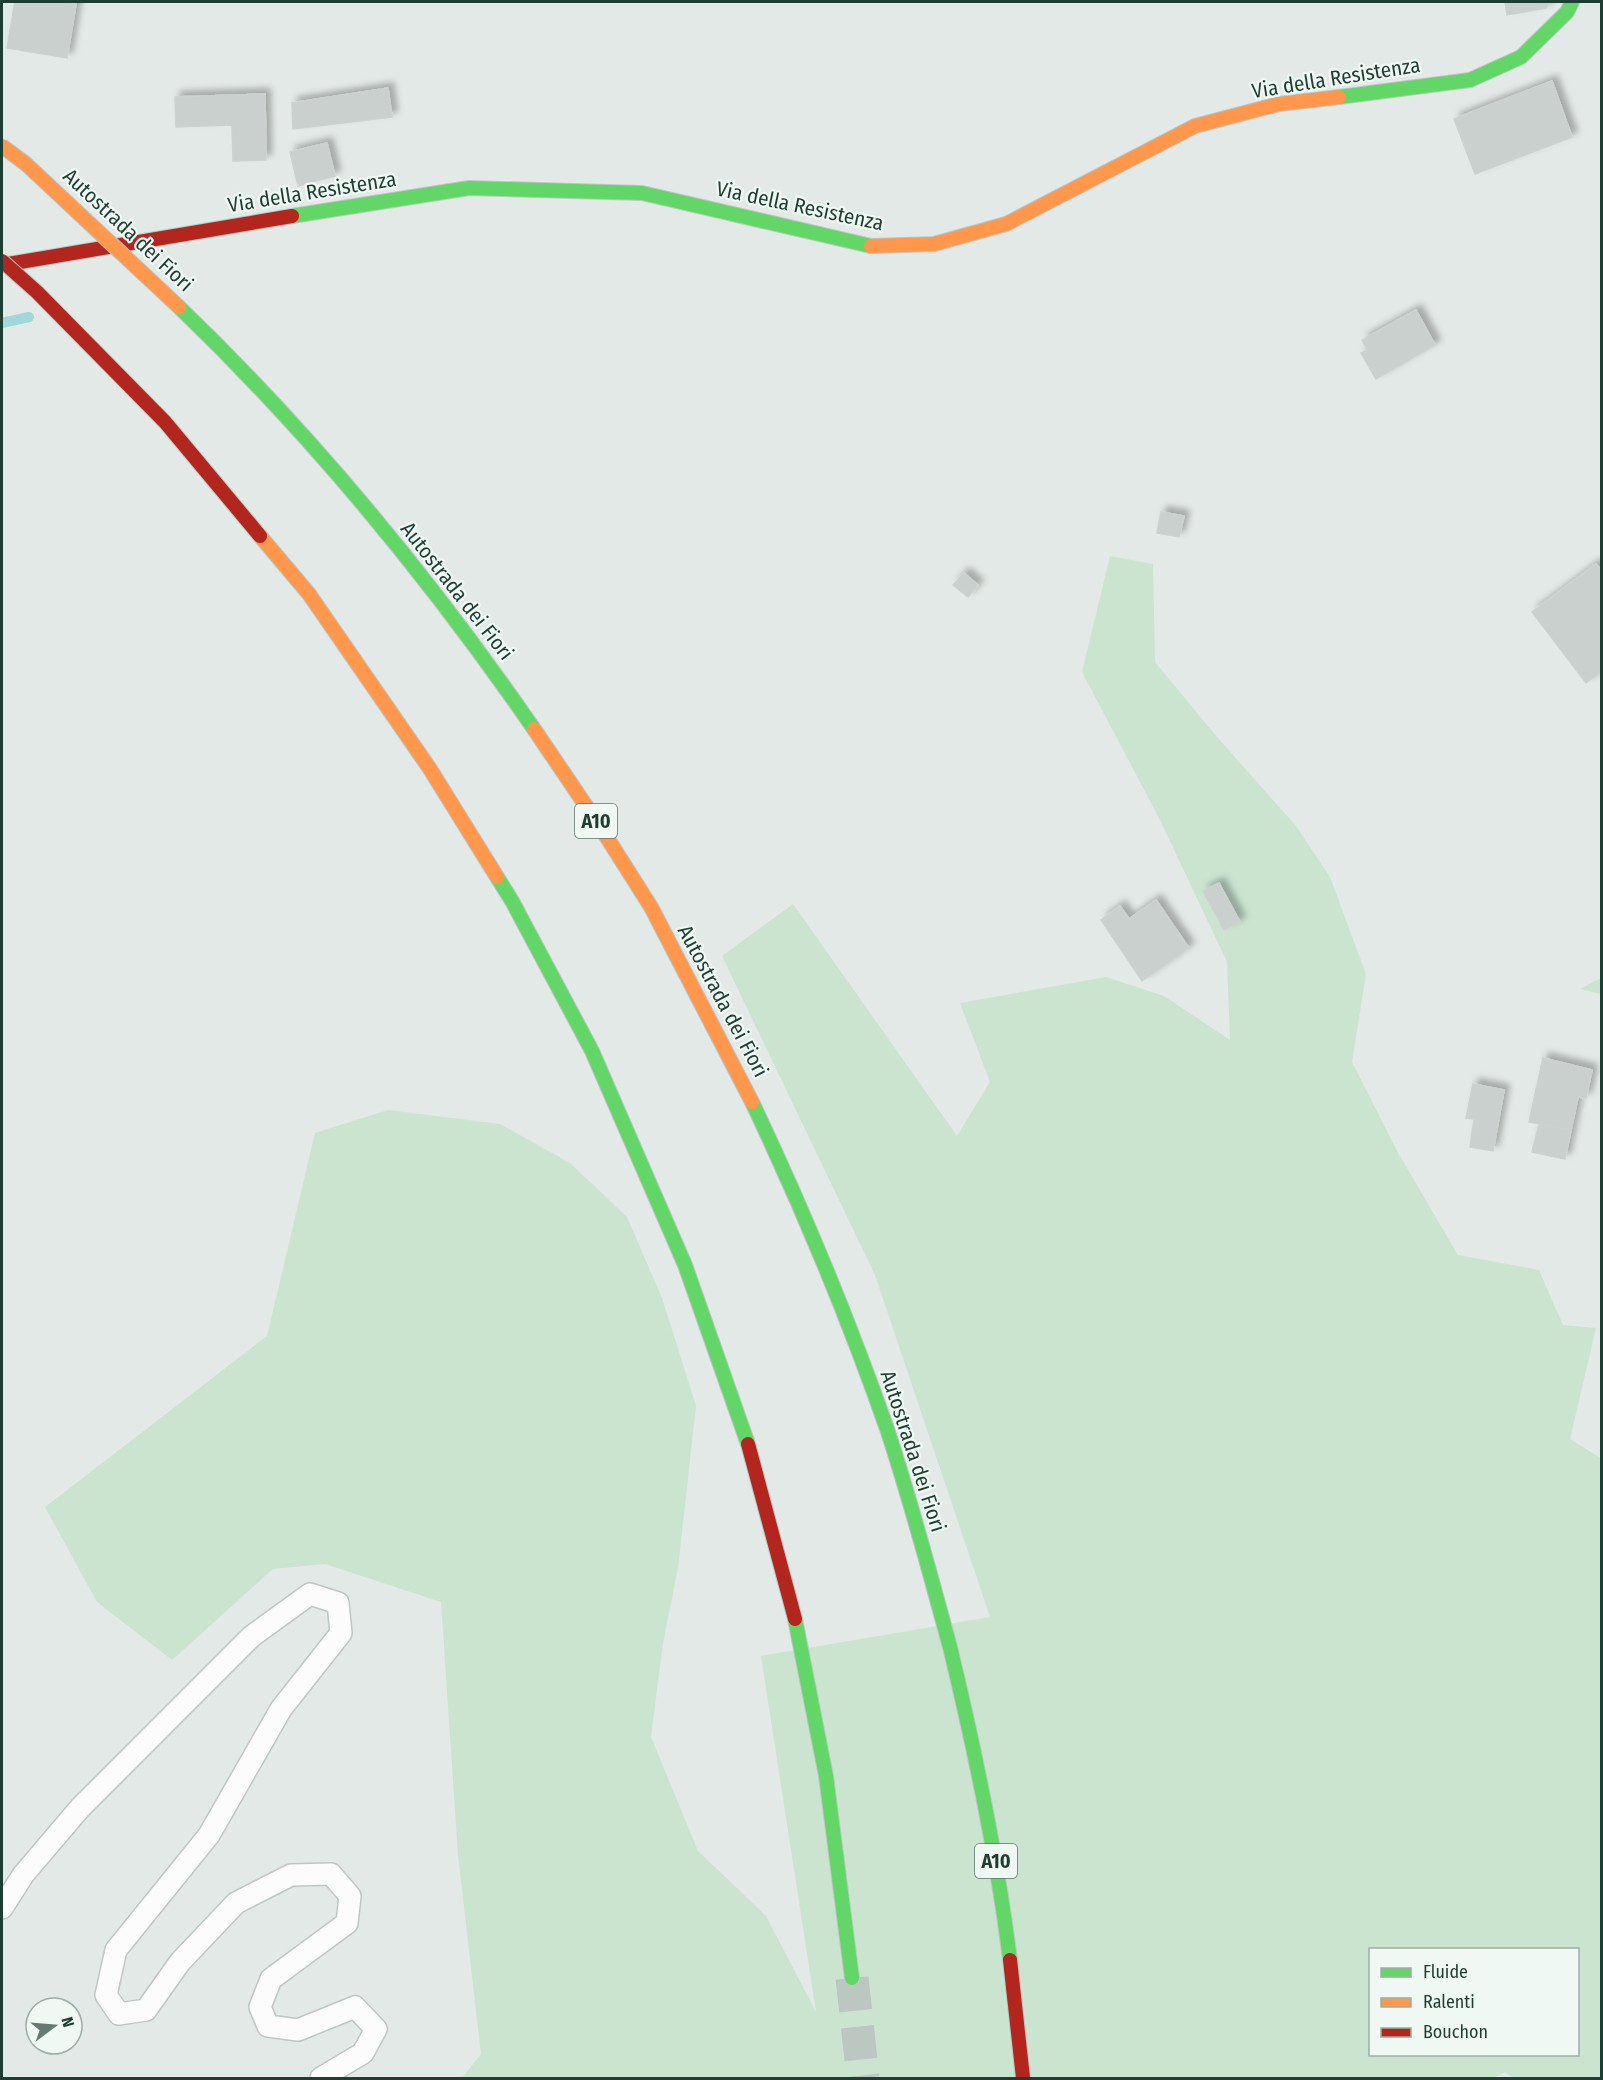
<svg xmlns="http://www.w3.org/2000/svg" width="1603" height="2080" font-family="'Fira Sans Condensed',sans-serif">
<defs>
<filter id="shadow"><feDropShadow dx="5.5" dy="-5.5" stdDeviation="3" flood-color="#0004"/></filter>
</defs>
<rect width="100%" height="100%" fill="#e3e9e6"/>
<g fill="#cae4d0" fill-rule="evenodd">
<path d="M1110,556L1153,564L1155,662L1217,737L1296,826L1330,877L1366,974L1352,1062L1397,1151L1458,1255L1539,1270L1563,1325L1596,1328L1570,1439L1602,1459L1601,2078H1514L1505,2072L1494,2078H462L481,2054L458,1855L441,1602L325,1564L273,1569L172,1660L97,1602L45,1507L267,1336L315,1133L388,1110L500,1124L570,1163L627,1217L662,1298L696,1406L678,1568L663,1643L651,1737L698,1851L766,1916L816,2012L761,1656L990,1617L875,1275L722,956L793,904L957,1136L990,1082L960,1003L1106,977L1164,996L1230,1040L1227,962L1160,820L1082,672ZM1370,1950H1578V2054H1370Z"/>
<polygon points="1601,978 1601,994 1580,989"/>
</g>
<g fill="none" stroke-linecap="round" stroke-linejoin="round">
<polyline stroke="#9fd7db" stroke-width="10" points="2,323 29,317"/>
</g>
<g fill="#cad0cd" stroke="#cbd2cf" stroke-width="1.5" filter="url(#shadow)">
<polygon points="15,2 63,2 76,4 67,58 7,48"/>
<polygon points="1505,2 1550,2 1546,8 1507,15"/>
<polygon points="1552,81 1572,137 1475,174 1454,119"/>
<polygon points="388,88 392,117 293,129 292,103"/>
<polygon points="265,94 266,160 233,161 232,125 176,127 175,97"/>
<polygon points="327,143 335,176 298,186 290,152"/>
<polygon points="1416,310 1435,345 1376,379 1361,353 1367,350 1362,340"/>
<polygon points="1161,512 1184,516 1179,537 1157,533"/>
<polygon points="1596,564 1602,571 1602,671 1586,683 1532,612"/>
<polygon points="964,573 978,585 968,597 953,585"/>
<polygon points="1219,883 1240,922 1224,930 1203,891"/>
<polygon points="1156,900 1189,948 1142,981 1101,920 1120,906 1129,919"/>
<polygon points="1543,1058 1592,1070 1586,1098 1578,1097 1571,1130 1529,1122"/>
<polygon points="1473,1084 1504,1090 1493,1151 1470,1147 1474,1119 1466,1118"/>
<polygon points="1539,1124 1571,1130 1565,1159 1532,1152"/>
</g>
<g fill="none" stroke-linecap="round" stroke-linejoin="round">
<polyline stroke="#bcc7c2" stroke-width="33" stroke-dasharray="33 16" stroke-linecap="butt" points="852,1978 863,2078"/>
<g stroke="#c0c6c3" stroke-width="24">
<polyline id="lane" points="2,1908 23,1875 80,1808 252,1636 310,1594 338,1603 341,1633 281,1709 209,1835 116,1950 106,1995 119,2014 146,2010 180,1962 236,1903 291,1875 331,1874 350,1896 347,1923 271,1979 260,2007 268,2026 298,2030 355,2007 376,2029 363,2053 321,2078"/>
</g>
<g stroke="#bec7c3" stroke-width="16">
<g id="fast">
<polyline points="1339,97 1470,80 1521,57 1567,12 1572,2"/>
<polyline points="292,216 469,188 642,193 871,246"/>
<polyline points="795,1619 826,1776 852,1978"/>
<path d="M950,1647C975,1751 997,1854 1010,1960"/>
</g>
</g>
<g stroke="#bec7c3" stroke-width="16">
<polyline id="slow" points="871,246 934,244 1006,224 1195,126 1279,104 1339,97"/>
</g>
<g stroke="#bec7c3" stroke-width="16">
<g id="jam">
<polyline points="2,265 292,216"/>
<polyline points="1010,1960 1023,2078"/>
</g>
</g>
<use href="#lane" stroke="#fbfcfb" stroke-width="21"/>
<use href="#fast" stroke="#63d668" stroke-width="14"/>
<use href="#slow" stroke="#ff974d" stroke-width="14"/>
<use href="#jam" stroke="#b3261e" stroke-width="14"/>
<g stroke="#bbc5c2" stroke-width="16" stroke-linecap="butt">
<g id="fast-bridge">
<path d="M179,307C312,435 429,577 534,729"/>
<polyline points="497,877 512,901 592,1051 685,1265 748,1444"/>
<path d="M752,1102C803,1209 848,1318 887,1429C911,1501 930,1574 950,1647"/>
</g>
</g>
<g stroke="#bbc5c2" stroke-width="16" stroke-linecap="butt">
<g id="slow-bridge">
<polyline points="2,146 26,164 179,307"/>
<polyline points="260,536 309,594 430,769 497,877"/>
<polyline points="534,729 599,825 651,907 752,1102"/>
</g>
</g>
<g stroke="#bbc5c2" stroke-width="16" stroke-linecap="butt">
<g id="jam-bridge">
<polyline points="2,261 37,292 165,422 260,536"/>
<polyline points="748,1444 795,1619"/>
</g>
</g>
<use href="#fast-bridge" stroke="#63d668" stroke-width="14"/>
<use href="#slow-bridge" stroke="#ff974d" stroke-width="14"/>
<use href="#jam-bridge" stroke="#b3261e" stroke-width="14"/>
</g>
<g text-anchor="middle" dominant-baseline="central" stroke-width="4.5" stroke-linejoin="round" paint-order="stroke">
<g fill="#f0f8f4" stroke="#5e766d" stroke-width="1.5">
<rect x="575" y="804" width="42" height="34" rx="4.5"/>
<rect x="975" y="1844" width="42" height="34" rx="4.5"/>
</g>
<g font-size="20" font-weight="bold" fill="#1f3e33">
<text x="596" y="821">A10</text>
<text x="996" y="1861">A10</text>
</g>
<g font-size="21" fill="#1f3e33" stroke="#f0f8f4">
<text transform="translate(1336 78) rotate(-9)">Via della Resistenza</text>
<text transform="translate(312 192) rotate(-9)">Via della Resistenza</text>
<text transform="translate(800 206) rotate(12)">Via della Resistenza</text>
<text transform="translate(128 230) rotate(43)">Autostrada dei Fiori</text>
<text transform="translate(457 591) rotate(52)">Autostrada dei Fiori</text>
<text transform="translate(723 1001) rotate(62)">Autostrada dei Fiori</text>
<text transform="translate(913 1451) rotate(72)">Autostrada dei Fiori</text>
</g>
</g>
<rect width="1603" height="2080" fill="none" stroke="#1f3e33" stroke-width="6"/>
<rect x="1369" y="1948" width="210" height="108" fill="#f0f8f4" stroke="#9caea7" stroke-width="1.5"/>
<rect x="1381" y="1968" width="30" height="9" fill="#63d668" stroke="#9caea7" stroke-width="1.5"/>
<text x="1423" y="1978" font-size="18" fill="#1f3e33">Fluide</text>
<rect x="1381" y="1998" width="30" height="9" fill="#ff974d" stroke="#9caea7" stroke-width="1.5"/>
<text x="1423" y="2008" font-size="18" fill="#1f3e33">Ralenti</text>
<rect x="1381" y="2028" width="30" height="9" fill="#b3261e" stroke="#9caea7" stroke-width="1.5"/>
<text x="1423" y="2038" font-size="18" fill="#1f3e33">Bouchon</text>
<g transform="translate(54 2026) rotate(74)"><circle r="28" fill="#f0f8f4" stroke="#9caea7" stroke-width="1.5"/>
<path d="M0-4.5L10 22L0 15L-10 22Z" fill="#647a72"/>
<text y="-9" font-size="16" font-weight="bold" text-anchor="middle" fill="#1f3e33">N</text>
</g>
</svg>
